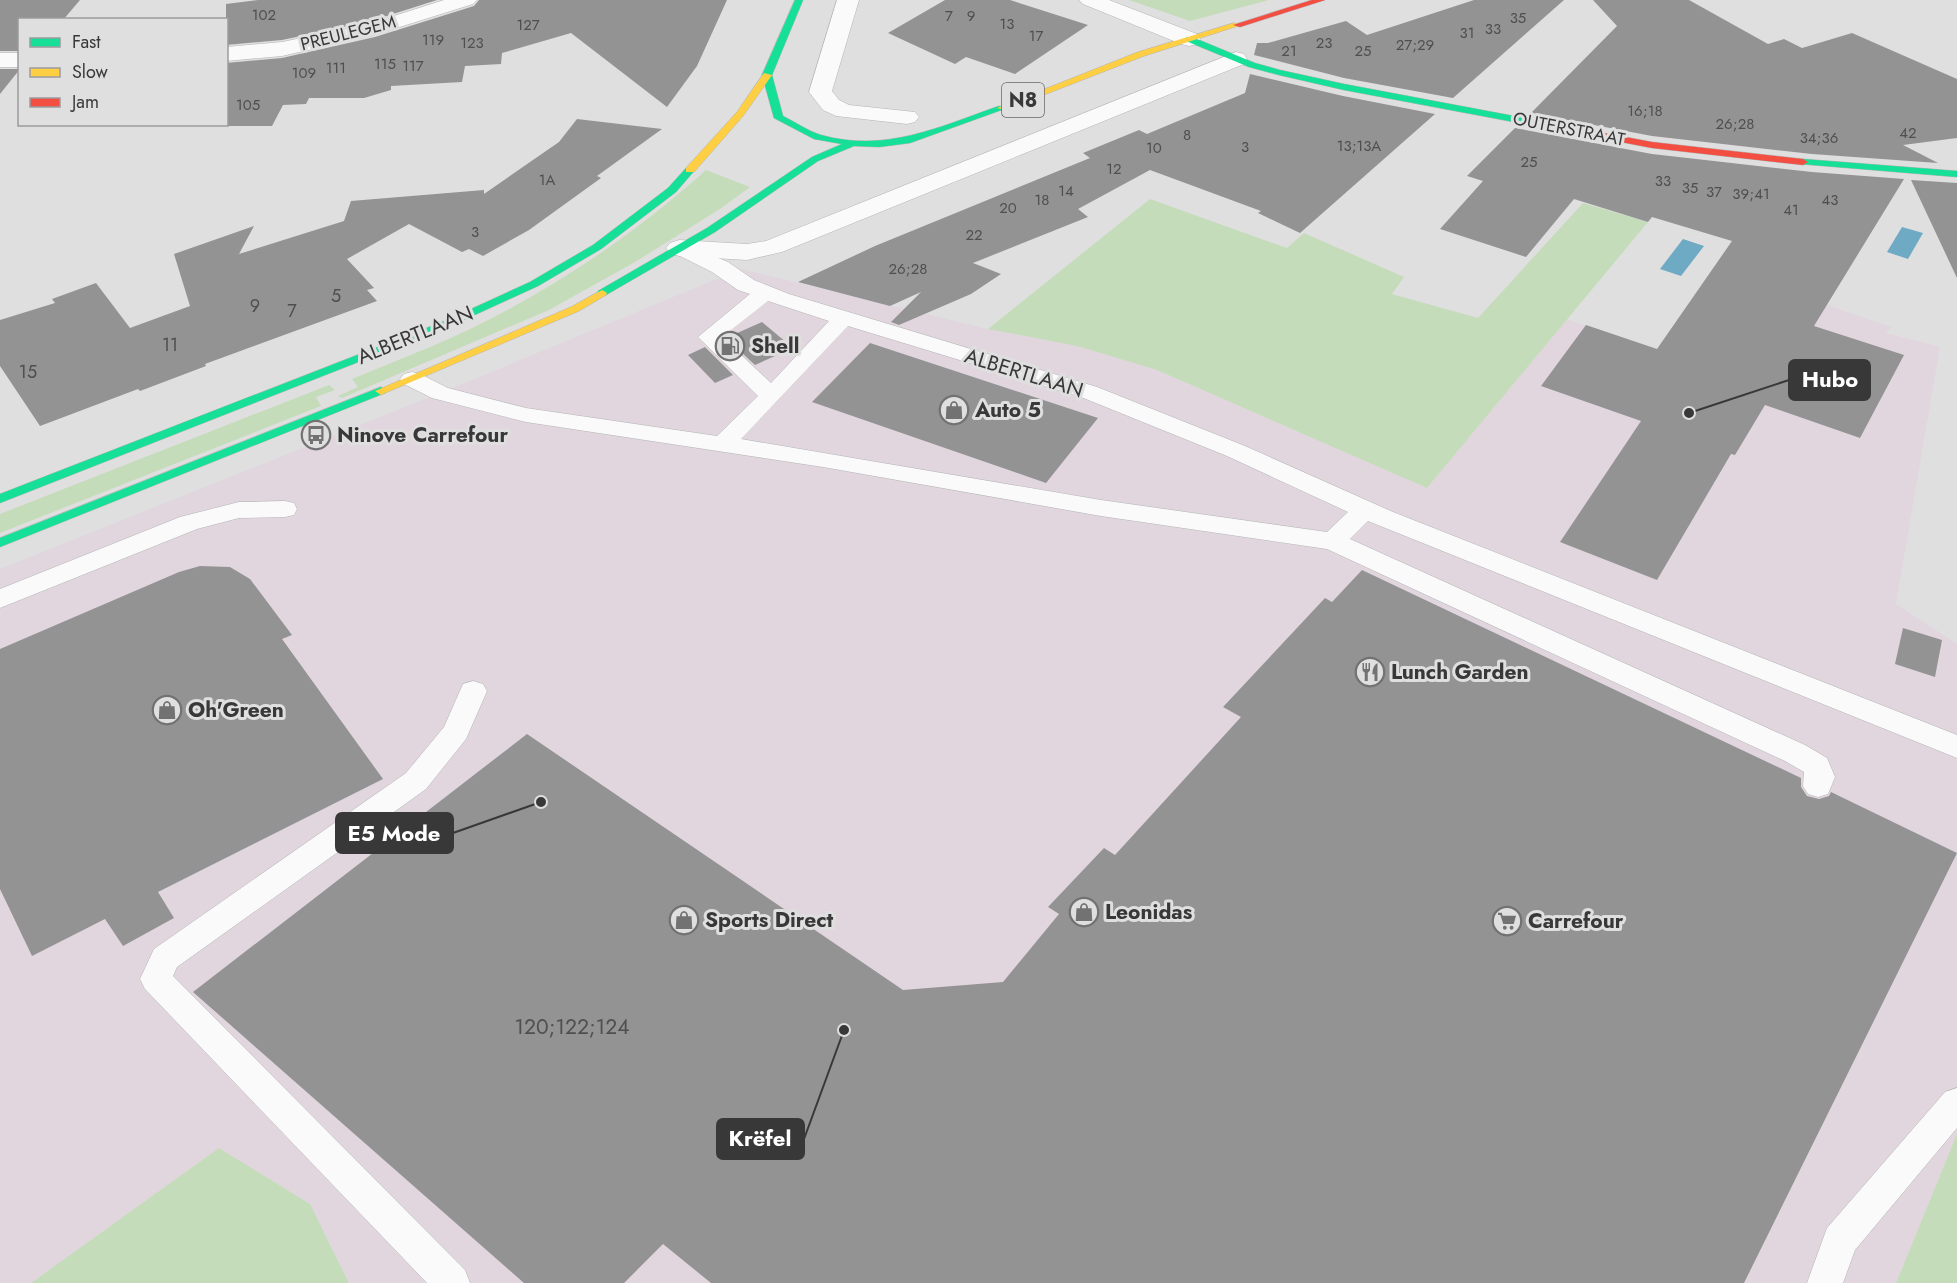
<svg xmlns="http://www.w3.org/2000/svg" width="1957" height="1283" font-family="Jost,sans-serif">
<rect width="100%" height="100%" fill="#dfdfe0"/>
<polygon fill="#e1d6de" points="1749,230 1827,305 1891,327 1886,333 1940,347 1896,604 1957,644 1957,1134 1896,1283 349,1283 310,1204 219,1148 31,1283 0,1283 0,569 440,393 741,269 988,329 1077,346 1157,370 1427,488 1567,319 1656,351 1720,258"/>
<g fill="#c5dcba">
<polygon points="1129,0 1269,0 1190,21"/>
<path d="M706,170L750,187L720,209L635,262L549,310L342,398L338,396L358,387L352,379C406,357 461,336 511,308C582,269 646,224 706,170Z"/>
<polygon points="1150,199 1287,248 1304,233 1404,277 1392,294 1478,318 1583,203 1648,222 1427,488 1157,370 1077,346 988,329"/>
<polygon points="329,385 335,390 316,397 321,406 0,533 0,514"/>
<polygon points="1957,1134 1957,1283 1896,1283 1899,1276"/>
<polygon points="219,1148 310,1204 349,1283 31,1283"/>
</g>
<g fill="#6eaac4">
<polygon points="1902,227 1923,233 1908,259 1887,252"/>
<polygon points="1683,239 1704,246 1681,276 1660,269"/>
</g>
<g fill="#939394">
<polygon points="0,0 80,0 63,20 20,20 20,51 0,51"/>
<polygon points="258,0 437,0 368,22 282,40 226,45 226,4"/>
<polygon points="479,0 727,0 697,66 667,107 571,33 502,53 501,64 465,66 462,82 391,86 391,90 364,98 309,98 306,104 283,105 272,126 226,126 226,63 282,58 375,37 474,6"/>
<polygon points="945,0 1010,0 1088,25 1015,74 966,57 955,64 888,33"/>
<polygon points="1474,0 1564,0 1453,98 1344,78 1254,55 1257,43 1268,43 1346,21 1367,35"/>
<polygon points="1593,0 1689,0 1768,44 1784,39 1802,48 1852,33 1957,79 1957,138 1903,145 1938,163 1812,154 1652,136 1531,113 1617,26"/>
<polygon points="0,69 20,69 0,94"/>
<polygon points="1250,74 1343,96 1435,114 1300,233 1258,213 1261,211 1150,170 1078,209 1088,217 973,263 1001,274 971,294 899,325 891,322 921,292 890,306 798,282 875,246 1090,158 1083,153 1139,130 1147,134 1245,93"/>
<polygon points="577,119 662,129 597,176 601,178 529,230 483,256 469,249 462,252 409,224 347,259 374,288 367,290 377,301 205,364 206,366 140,391 138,389 40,426 0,366 0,320 55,303 52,299 96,283 130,328 190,306 174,254 254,226 239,254 344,221 351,201 484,190 484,194 559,142"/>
<polygon points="1515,128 1652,154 1812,172 1904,179 1814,326 1904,355 1860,438 1765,405 1735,455 1731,454 1657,580 1560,542 1641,421 1541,386 1586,325 1657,349 1732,241 1652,217 1648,222 1574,199 1526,257 1440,229 1483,181 1467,176"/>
<polygon points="1911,180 1957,183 1957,278"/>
<polygon points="762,322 793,348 755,365 726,338"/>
<polygon points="870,343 1098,418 1046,483 812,402"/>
<polygon points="705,347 733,375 715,383 688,355"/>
<polygon points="200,566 230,567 250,579 292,635 282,639 383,779 158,892 174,918 123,946 105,919 32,956 0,889 0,649 179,572"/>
<polygon points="1362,570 1801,778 1801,787 1807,796 1819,799 1829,796 1831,792 1957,853 1744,1283 711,1283 663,1244 624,1283 524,1283 193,992 527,734 903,990 1003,982 1059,914 1048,907 1104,848 1115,855 1241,717 1223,707 1325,598 1332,602"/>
<polygon points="1903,628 1942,640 1935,677 1895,664"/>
</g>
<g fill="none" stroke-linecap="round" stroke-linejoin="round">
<g stroke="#b4b4b4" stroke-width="1">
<g id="lane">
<path d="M679,242L728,262L754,280L789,294L1097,387L1245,446L1393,512L1957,735V758L1368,521L1350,539L1805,745L1827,758L1835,777L1828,794L1818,797L1808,794L1803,786L1804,772L1785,761L1327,549L1101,516L823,467L526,422L432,398L404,384L400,379L404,374L412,372L420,374L448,388L526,408L717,436L758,396L698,337L750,294L738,290L712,272L672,252L668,248L672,244ZM768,301L829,321L771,383L722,337ZM848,326L1081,397L1227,456L1348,512L1327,532L1101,500L741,439Z"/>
<polygon points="285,501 294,503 297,509 294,515 285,517 239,518 197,529 0,608 0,589 180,517 239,502"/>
<polygon points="473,681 483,684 487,691 466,739 426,789 177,967 173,976 465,1270 470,1283 427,1283 145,989 140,979 154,949 406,773 444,727 463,684"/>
<polygon points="1957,1088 1957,1128 1855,1250 1843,1283 1807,1283 1827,1228 1945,1092"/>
</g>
</g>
<g stroke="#b4b4b4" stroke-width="1">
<g id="street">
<polygon points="444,0 477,0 473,4 374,35 282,56 226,61 226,47 282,42 369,24"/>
<polygon points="837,0 859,0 832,91 839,100 849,105 915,112 919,117 915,122 907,124 836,116 823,110 809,92"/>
<polygon points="1079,0 1109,0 1197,34 1200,39 1197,44 1189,46 1181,44 1083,4"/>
<polygon points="1236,52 1244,54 1247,59 1244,64 782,252 747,260 679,256 670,253 666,248 670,243 679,240 747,244 766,241"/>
<rect x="0" y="53" width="20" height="14"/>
</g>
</g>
<g stroke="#b4b4b4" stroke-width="1">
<g id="fast">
<path d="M795,0H803L772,75L783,116C795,122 808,131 821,135C885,153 939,127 999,106L1007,108L910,143L879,147L854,146L818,161L715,232L606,295H598V291L707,228L812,157L842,144L814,139L774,118L762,75Z"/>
<polygon points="1186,37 1192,37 1255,63 1280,70 1344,84 1572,127 1577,130 1572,133 1344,90 1279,75 1249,67 1186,41"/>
<polygon points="1803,159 1957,171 1957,177 1800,164 1798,162"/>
<polygon points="690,167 695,170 676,192 601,249 538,286 455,324 0,503 0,494 447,320 530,282 593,245 668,188 686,168"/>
<polygon points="381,387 387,391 385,393 0,547 0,538"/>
</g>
</g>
<g stroke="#b4b4b4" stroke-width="1">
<g id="slow">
<polygon points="1234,23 1241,25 1144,56 1005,110 997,108 1138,52"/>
<polygon points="764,73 772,75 743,116 694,172 686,172 686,168 737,112"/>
<polygon points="602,290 607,293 606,295 579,311 385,393 381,395 375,391 571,307"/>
</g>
</g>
<g stroke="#b4b4b4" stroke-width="1">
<g id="jam">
<polygon points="1312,0 1325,0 1240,27 1233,25"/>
<polygon points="1572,127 1652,142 1803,159 1808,162 1803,165 1652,148 1569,132 1567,130"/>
</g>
</g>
<use href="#lane" fill="#fafafa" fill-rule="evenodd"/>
<use href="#street" fill="#fafafa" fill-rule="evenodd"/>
<use href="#fast" fill="#16e098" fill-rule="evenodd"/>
<use href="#slow" fill="#ffcf43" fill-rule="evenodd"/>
<use href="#jam" fill="#f24e42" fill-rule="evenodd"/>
</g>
<defs>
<g id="fuel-ring" transform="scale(1.5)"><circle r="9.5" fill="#dfdfe0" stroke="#727273" stroke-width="1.5"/><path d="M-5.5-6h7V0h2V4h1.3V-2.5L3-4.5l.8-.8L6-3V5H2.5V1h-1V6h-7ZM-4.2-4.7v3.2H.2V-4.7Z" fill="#727273"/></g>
<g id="shop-ring" transform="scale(1.5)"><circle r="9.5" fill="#dfdfe0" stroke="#727273" stroke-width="1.5"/><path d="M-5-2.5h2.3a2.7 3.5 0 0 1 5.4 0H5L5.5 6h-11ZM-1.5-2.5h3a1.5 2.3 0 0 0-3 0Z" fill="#727273"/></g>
<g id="bus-ring" transform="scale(1.5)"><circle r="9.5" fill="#dfdfe0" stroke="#727273" stroke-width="1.5"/><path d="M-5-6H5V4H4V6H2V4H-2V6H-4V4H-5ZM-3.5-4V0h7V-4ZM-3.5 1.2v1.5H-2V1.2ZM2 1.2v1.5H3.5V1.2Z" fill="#727273"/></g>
<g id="restaurant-ring" transform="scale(1.5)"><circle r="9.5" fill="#dfdfe0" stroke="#727273" stroke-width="1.5"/><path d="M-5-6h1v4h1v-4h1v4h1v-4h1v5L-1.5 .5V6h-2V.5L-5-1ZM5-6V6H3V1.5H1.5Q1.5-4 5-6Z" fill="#727273"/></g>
<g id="supermarket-ring" transform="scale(1.5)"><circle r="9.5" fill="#dfdfe0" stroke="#727273" stroke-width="1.5"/><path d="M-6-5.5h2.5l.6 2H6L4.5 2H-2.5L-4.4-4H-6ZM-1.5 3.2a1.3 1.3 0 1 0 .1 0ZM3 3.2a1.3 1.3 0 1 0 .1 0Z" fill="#727273"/></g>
</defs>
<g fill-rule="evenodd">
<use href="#fuel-ring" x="730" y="346"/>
<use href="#shop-ring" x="954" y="410"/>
<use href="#bus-ring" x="316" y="435"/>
<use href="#restaurant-ring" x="1370" y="672"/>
<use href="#shop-ring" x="167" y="710"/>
<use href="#shop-ring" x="1084" y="912"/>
<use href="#shop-ring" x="684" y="920"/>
<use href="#supermarket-ring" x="1507" y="921"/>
</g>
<g text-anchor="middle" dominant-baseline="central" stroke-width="6" stroke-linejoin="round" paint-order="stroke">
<g font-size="15" fill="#4f4f4f">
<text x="264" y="15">102</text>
<text x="949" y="16">7</text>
<text x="971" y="16">9</text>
<text x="1518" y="18">35</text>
<text x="1007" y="24">13</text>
<text x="528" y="25">127</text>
<text x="1493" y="29">33</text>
<text x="1467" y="33">31</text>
<text x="1036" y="36">17</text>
<text x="433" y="40">119</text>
<text x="472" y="43">123</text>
<text x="1324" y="43">23</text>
<text x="1415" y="45">27;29</text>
<text x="1289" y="51">21</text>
<text x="1363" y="51">25</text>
<text x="385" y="64">115</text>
<text x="413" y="66">117</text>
<text x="336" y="68">111</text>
<text x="304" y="73">109</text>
<text x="248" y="105">105</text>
<text x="1645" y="111">16;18</text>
<text x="1735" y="124">26;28</text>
<text x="1908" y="133">42</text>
<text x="1187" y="135">8</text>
<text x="1819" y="138">34;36</text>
<text x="1359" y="146">13;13A</text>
<text x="1245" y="147">3</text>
<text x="1154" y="148">10</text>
<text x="1529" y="162">25</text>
<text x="1114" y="169">12</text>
<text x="547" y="180">1A</text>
<text x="1663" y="181">33</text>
<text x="1690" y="188">35</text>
<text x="1066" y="191">14</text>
<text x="1714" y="192">37</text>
<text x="1751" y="194">39;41</text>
<text x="1042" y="200">18</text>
<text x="1830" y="200">43</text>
<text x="1008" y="208">20</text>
<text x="1791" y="210">41</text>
<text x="475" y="232">3</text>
<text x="974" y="235">22</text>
<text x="908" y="269">26;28</text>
</g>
<g font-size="18" fill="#383838" stroke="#dfdfe0">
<text transform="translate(348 33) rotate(-14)">PREULEGEM</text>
<text transform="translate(1569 129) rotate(11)">OUTERSTRAAT</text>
</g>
<g font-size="18" fill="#4f4f4f">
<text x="336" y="296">5</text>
<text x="255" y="306">9</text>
<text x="292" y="311">7</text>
<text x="170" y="345">11</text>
<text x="28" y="372">15</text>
</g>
<rect fill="#dfdfe0" stroke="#6a6a6a" stroke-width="1.5" x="1002" y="83" width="42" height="34" rx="4.5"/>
<g font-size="20" font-weight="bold" fill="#383838">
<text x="1023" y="100">N8</text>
</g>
<g font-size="21" fill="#383838" stroke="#dfdfe0">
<text transform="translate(415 335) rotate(-22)">ALBERTLAAN</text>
<text transform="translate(1024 373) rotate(17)">ALBERTLAAN</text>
</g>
<g font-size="21" font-weight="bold" fill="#383838" stroke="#dfdfe0" text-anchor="start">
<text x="751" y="346">Shell</text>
<text x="975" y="410">Auto 5</text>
<text x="337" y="435">Ninove Carrefour</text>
<text x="1391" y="672">Lunch Garden</text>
<text x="188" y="710">Oh'Green</text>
<text x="1105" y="912">Leonidas</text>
<text x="705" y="920">Sports Direct</text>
<text x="1528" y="921">Carrefour</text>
</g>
<g font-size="21" fill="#4f4f4f">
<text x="572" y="1027">120;122;124</text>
</g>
</g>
<path fill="none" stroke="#383838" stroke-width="2" d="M1689 413L1789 380M541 802L453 833M844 1030L804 1139"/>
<g fill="#383838" stroke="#dfdfe0" stroke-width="2">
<circle cx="1689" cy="413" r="6"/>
<circle cx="541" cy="802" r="6"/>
<circle cx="844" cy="1030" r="6"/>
</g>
<g fill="#383838" stroke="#383838" stroke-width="2">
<rect x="1789" y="360" width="81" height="40" rx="6"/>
<rect x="336" y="813" width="117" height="40" rx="6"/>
<rect x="717" y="1119" width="87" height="40" rx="6"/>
</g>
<g font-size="22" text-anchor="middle" font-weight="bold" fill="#fff">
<text x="1830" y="387">Hubo</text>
<text x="394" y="841">E5 Mode</text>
<text x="760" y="1146">Krëfel</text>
</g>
<rect x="18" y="18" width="210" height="108" fill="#dfdfe0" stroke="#9c9c9d" stroke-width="1.5"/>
<rect x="30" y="38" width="30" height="9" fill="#16e098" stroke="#9c9c9d" stroke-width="1.5"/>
<text x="72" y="48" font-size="18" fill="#383838">Fast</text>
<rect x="30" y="68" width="30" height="9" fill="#ffcf43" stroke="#9c9c9d" stroke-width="1.5"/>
<text x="72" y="78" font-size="18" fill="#383838">Slow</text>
<rect x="30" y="98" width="30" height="9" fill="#f24e42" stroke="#9c9c9d" stroke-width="1.5"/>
<text x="72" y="108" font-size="18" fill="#383838">Jam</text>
</svg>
